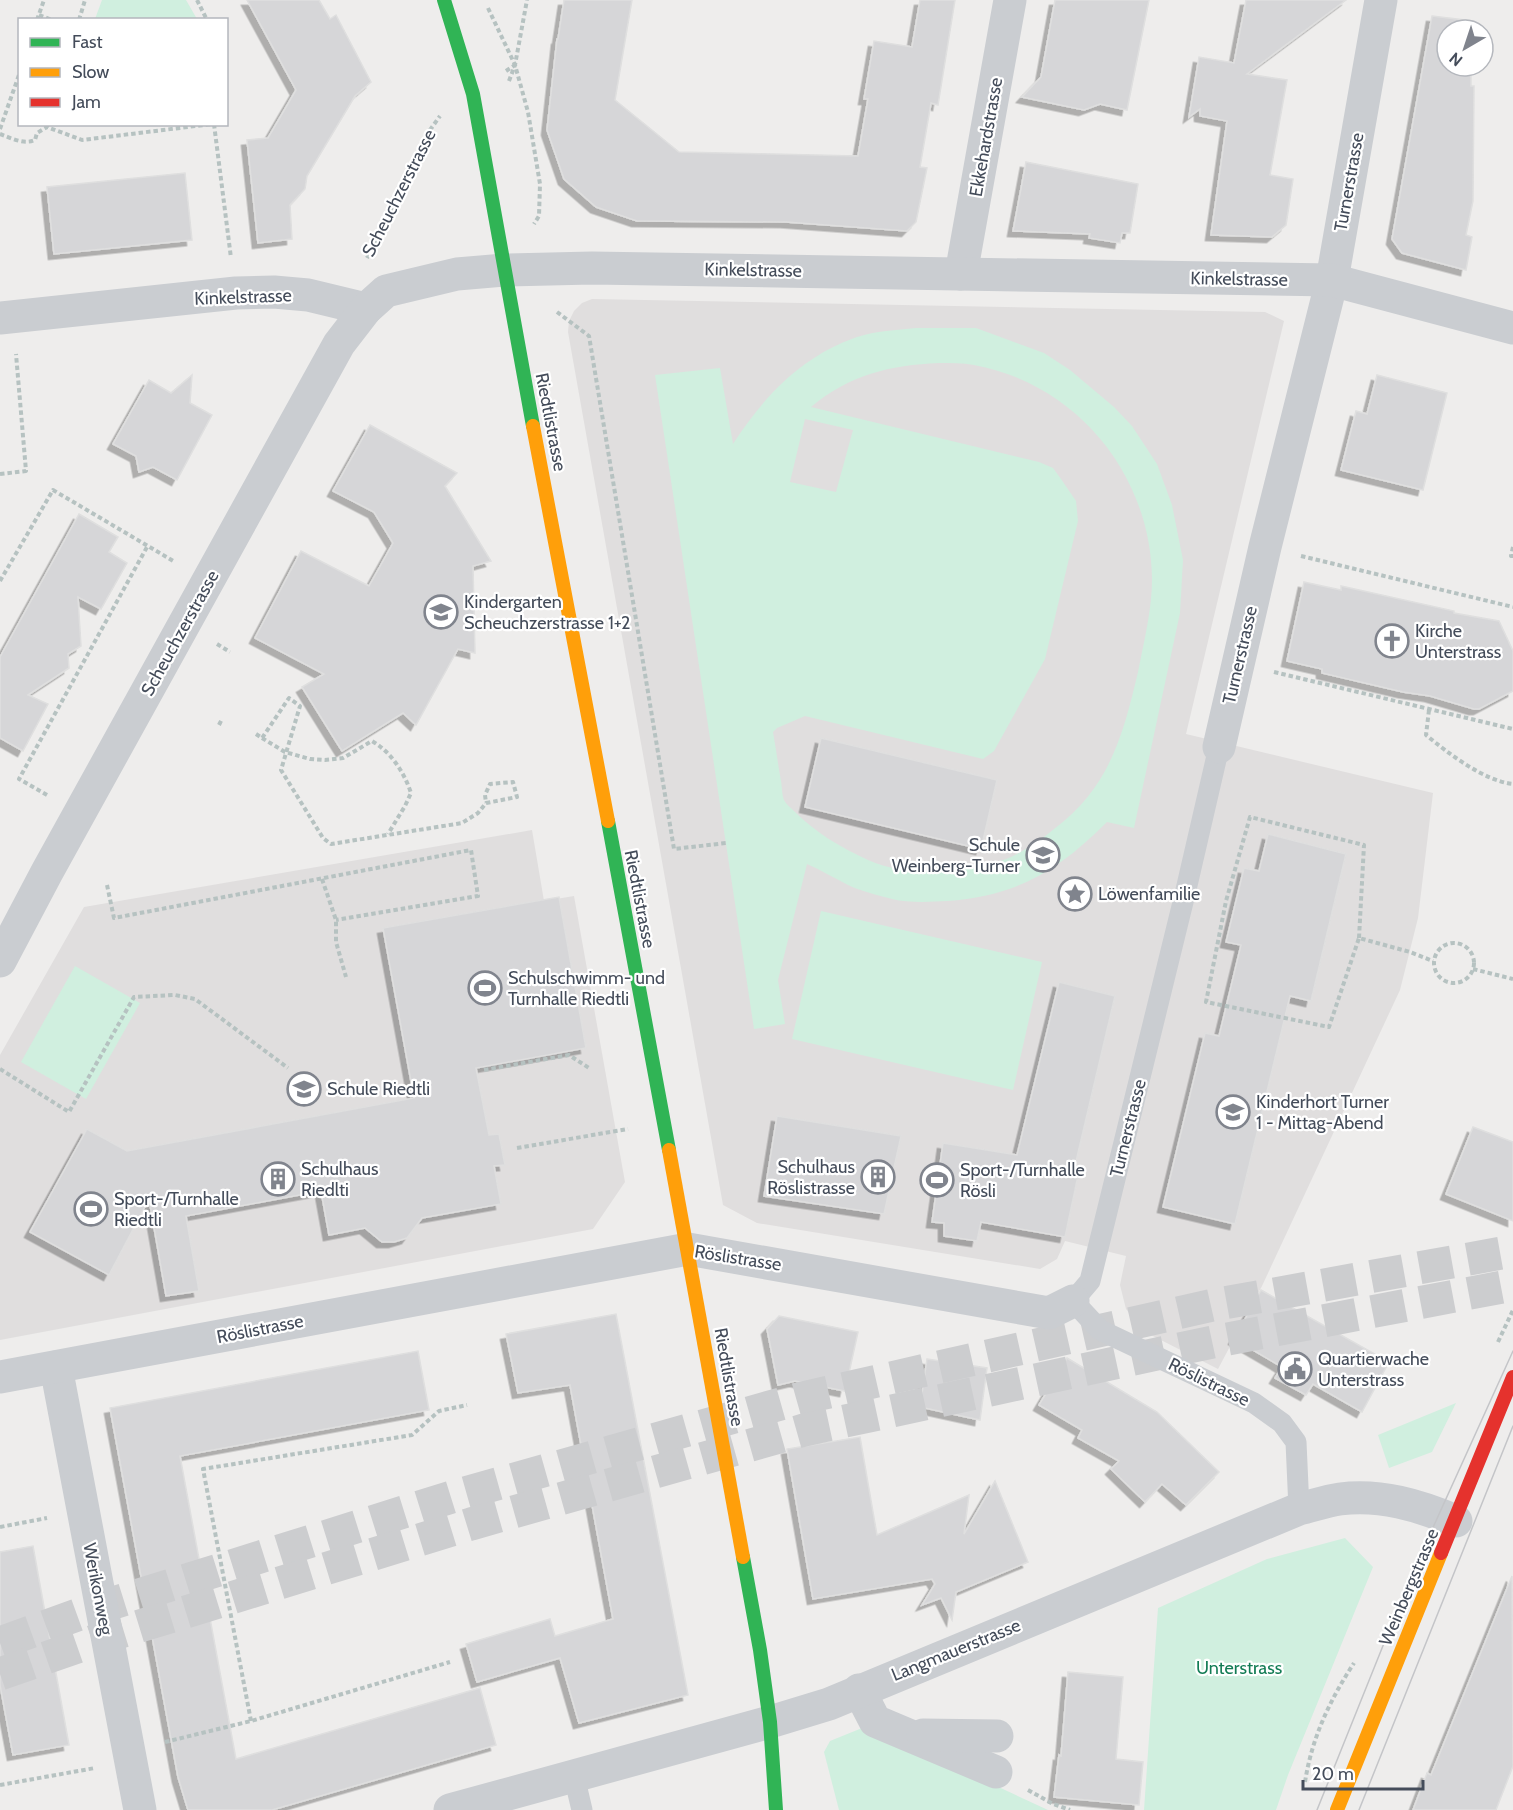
<svg xmlns="http://www.w3.org/2000/svg" width="1513" height="1810" font-family="Cabin,sans-serif">
<defs>
<filter id="shadow"><feDropShadow dx="-5.5" dy="5.5" stdDeviation="0" flood-color="#0004"/></filter>
</defs>
<rect width="100%" height="100%" fill="#eeedec"/>
<g fill="#e0dede">
<polygon points="592,299 1265,312 1284,321 1186,734 1433,793 1418,918 1400,990 1262,1286 1218,1369 1151,1335 1137,1323 1126,1309 1120,1285 1126,1256 1065,1241 1057,1259 1040,1269 757,1223 723,1205 568,332 569,321 574,311 582,303"/>
<polygon points="532,830 544,901 574,896 625,1182 593,1229 0,1340 0,1055 84,907"/>
</g>
<g fill="#d0efdf" fill-rule="evenodd">
<polygon points="102,0 186,0 197,19 95,19"/>
<path d="M916,328H976L1044,353L1070,370L1114,407L1132,426L1157,464L1172,505L1183,560L1180,613L1134,828L1107,822C1058,871 1017,896 947,901C930,902 908,903 892,899C877,895 861,891 848,885C834,878 821,870 807,864L778,980L785,1024L754,1029L655,375L720,368L733,444C764,396 802,356 857,337C876,331 896,330 916,328ZM939,363C950,363 963,363 974,365C1077,384 1151,475 1152,579C1152,610 1144,641 1138,672C1123,736 1109,788 1054,829C1037,843 1016,857 994,863C985,866 975,867 965,869C933,874 898,873 868,860C840,847 816,833 794,811C791,808 786,804 784,800C782,795 782,787 781,781C778,765 776,748 773,732L777,728L805,716L983,759L994,751L1045,659L1078,521L1076,501L1061,479L1053,468L1039,462L811,407C849,375 890,365 939,363ZM805,419L853,430L836,492L790,482Z"/>
<polygon points="821,911 1042,962 1013,1090 792,1039"/>
<polygon points="75,966 140,1003 86,1099 21,1062"/>
<polygon points="1456,1403 1432,1452 1389,1468 1378,1435"/>
<polygon points="1345,1538 1373,1567 1288,1775 1276,1810 1144,1810 1158,1608 1267,1559"/>
<polygon points="867,1726 1048,1810 839,1810 824,1752 830,1741"/>
</g>
<g fill="#d6d6d8" stroke="#dfdfdf" stroke-width="1.5" filter="url(#shadow)">
<polygon points="247,0 319,0 330,19 336,15 371,82 355,96 307,176 305,189 290,205 292,239 258,243 247,140 268,138 296,90"/>
<polygon points="564,0 632,0 615,100 679,152 858,156 868,99 864,99 874,41 912,47 920,0 955,0 938,105 931,103 920,167 927,168 916,222 907,231 786,222 637,221 596,207 564,179 547,130 557,39 558,39"/>
<polygon points="1055,0 1149,0 1127,110 1100,104 1084,110 1022,97 1041,77"/>
<polygon points="1246,0 1346,0 1247,74 1287,80 1270,175 1293,179 1286,225 1272,237 1211,235 1227,121 1200,116 1200,109 1189,117 1199,57 1234,63"/>
<polygon points="1432,16 1473,21 1472,30 1447,30 1447,66 1471,66 1471,86 1474,86 1473,201 1466,235 1472,237 1466,270 1402,253 1392,239"/>
<polygon points="1026,162 1138,184 1130,233 1122,233 1120,243 1089,238 1090,234 1013,231"/>
<polygon points="185,173 192,240 54,254 47,187"/>
<polygon points="192,375 190,403 212,415 177,480 153,467 139,472 136,456 113,444 149,380 171,393"/>
<polygon points="1377,375 1447,393 1423,490 1341,470 1356,411 1367,414"/>
<polygon points="370,425 457,473 445,486 491,561 473,566 475,653 458,649 416,725 403,713 342,751 302,687 324,674 255,638 301,551 369,586 393,543 374,512 333,491"/>
<polygon points="79,514 118,537 109,552 127,563 101,609 78,597 81,646 68,654 69,668 28,695 48,704 23,751 0,738 0,657"/>
<polygon points="1304,582 1341,590 1341,586 1454,611 1454,613 1499,621 1513,651 1513,691 1479,709 1474,709 1430,696 1403,692 1322,673 1322,669 1287,661"/>
<polygon points="821,738 997,780 981,849 805,807"/>
<polygon points="1268,834 1346,854 1311,1001 1290,996 1235,1224 1163,1207 1205,1033 1219,1036 1241,945 1226,942 1244,868 1259,871"/>
<polygon points="559,897 586,1048 476,1068 489,1135 499,1134 505,1165 494,1166 501,1204 422,1218 407,1238 394,1242 382,1242 365,1228 329,1235 321,1191 186,1216 199,1291 166,1296 149,1199 109,1275 30,1232 87,1129 127,1151 414,1098 383,928"/>
<polygon points="1059,982 1115,996 1073,1174 1078,1176 1065,1237 981,1222 977,1241 944,1236 944,1223 932,1222 943,1143 1017,1155"/>
<polygon points="777,1116 901,1136 884,1214 764,1196"/>
<polygon points="1473,1127 1513,1142 1513,1221 1446,1194"/>
<polygon points="1261,1290 1389,1362 1362,1412 1313,1384 1306,1395 1275,1378 1282,1367 1234,1339"/>
<polygon points="616,1314 688,1695 579,1723 560,1658 477,1682 466,1644 550,1619 555,1636 613,1619 570,1385 518,1393 506,1334"/>
<polygon points="779,1316 858,1332 845,1391 795,1381 778,1385 767,1329"/>
<polygon points="418,1351 429,1410 180,1456 236,1759 480,1688 496,1745 272,1810 188,1810 178,1777 110,1408"/>
<polygon points="1067,1358 1157,1412 1219,1472 1186,1505 1162,1484 1145,1502 1111,1469 1119,1461 1078,1438 1082,1430 1039,1405"/>
<polygon points="927,1359 987,1368 980,1420 920,1407"/>
<polygon points="860,1437 877,1535 969,1495 964,1534 995,1481 1028,1562 956,1592 952,1620 941,1598 922,1605 935,1584 932,1579 813,1599 787,1449"/>
<polygon points="33,1546 69,1745 13,1755 0,1685 0,1552"/>
<polygon points="1512,1576 1513,1766 1496,1810 1413,1810 1427,1773 1431,1775"/>
<polygon points="1068,1672 1123,1677 1116,1759 1143,1762 1139,1805 1054,1797 1059,1755 1061,1756"/>
</g>
<g fill="none" stroke-linecap="round" stroke-linejoin="round">
<g stroke="#cccdcf" stroke-width="33" stroke-dasharray="33 16" stroke-linecap="butt">
<polyline points="0,1643 91,1610 458,1495 798,1399 1213,1305 1513,1251"/>
<polyline points="0,1674 111,1635 471,1524 804,1430 1217,1341 1513,1285"/>
</g>
<g stroke="#b6c2c1" stroke-width="4" stroke-dasharray="4.5 3" stroke-linecap="butt">
<polyline points="197,0 207,20"/>
<polyline points="488,8 515,65 528,112 540,184 539,216 534,224"/>
<polyline points="39,15 52,20"/>
<polyline points="37,20 44,0"/>
<polyline points="79,20 85,0"/>
<polyline points="226,56 226,62"/>
<polyline points="506,71 515,65"/>
<polyline points="509,81 515,65 527,0"/>
<polyline points="48,124 47,127 82,140 212,124"/>
<polyline points="214,124 231,258"/>
<polyline points="0,129 20,72"/>
<path d="M0,134C11,138 24,145 35,140L37,133L47,127"/>
<polyline points="367,258 430,130 440,116"/>
<polyline points="557,312 589,336 674,849 726,843"/>
<polyline points="0,474 26,471 16,354"/>
<polyline points="1513,547 1511,556 1513,556"/>
<polyline points="1301,556 1513,607"/>
<polyline points="0,581 53,490 175,562"/>
<polyline points="217,644 230,652"/>
<polyline points="1274,672 1513,729"/>
<path d="M1429,710L1426,735C1448,753 1484,781 1513,784"/>
<polyline points="219,725 222,719"/>
<polyline points="256,734 262,738 289,698 300,706 281,770 323,838 331,844 462,823 478,813 486,803 517,797 513,782 490,784 485,795 486,803"/>
<path d="M262,738L285,752L310,759L325,760L343,758L372,741C391,752 404,772 411,793L405,806L388,834"/>
<polyline points="47,795 19,779 147,547"/>
<polyline points="322,879 336,920 336,942 346,977"/>
<polyline points="107,885 114,918 471,850 478,896 336,920"/>
<polyline points="1359,938 1364,845 1250,817 1226,901 1206,1002 1329,1027 1359,938 1410,952 1433,961"/>
<circle cx="1454" cy="963" r="20"/>
<polyline points="1473,969 1513,979"/>
<polyline points="0,1069 69,1112 134,997 175,995 195,999 288,1068"/>
<polyline points="484,1070 569,1055 589,1068"/>
<polyline points="517,1148 628,1129"/>
<polyline points="1498,1342 1513,1310"/>
<polyline points="0,1527 47,1518"/>
<polyline points="251,1721 203,1469 412,1435 439,1411 467,1405"/>
<polyline points="165,1742 251,1721 450,1662"/>
<path d="M1305,1782C1312,1737 1330,1700 1354,1663"/>
<polyline points="0,1785 95,1768"/>
<polyline points="1028,1790 1053,1804 1070,1810"/>
</g>
<g stroke="#cacdd1" stroke-width="21">
<polyline points="1219,747 1185,894 1090,1281 1073,1301 1100,1330 1254,1403 1282,1423 1296,1442 1299,1509"/>
<polyline points="574,1776 582,1810"/>
</g>
<g stroke="#cacdd1" stroke-width="33">
<polyline points="961,274 1010,0"/>
<polyline points="0,318 236,293 274,292 308,295 366,309"/>
<polyline points="1219,747 1265,547 1332,280 1381,0"/>
<polyline points="0,961 47,872 339,344 366,309 386,291 457,274 504,270 592,268 1332,280 1513,328"/>
<polyline points="56,1367 140,1810"/>
<polyline points="0,1377 688,1249 1049,1313 1073,1301"/>
<polyline points="859,1690 875,1721 996,1772"/>
<polyline points="923,1735 997,1736"/>
<path d="M450,1810L770,1722L829,1704L1299,1509C1312,1506 1326,1501 1340,1499C1381,1494 1418,1505 1456,1521"/>
</g>
<g stroke="#30b455" stroke-width="14">
<polyline points="444,0 473,94 533,426"/>
<polyline points="608,821 669,1150"/>
<polyline points="743,1557 760,1650 770,1722 776,1810"/>
</g>
<g stroke="#ff9f0a" stroke-width="14">
<polyline points="533,426 608,821"/>
<polyline points="669,1150 743,1557"/>
<polyline points="1337,1810 1441,1553"/>
</g>
<polyline stroke="#e5322d" stroke-width="14" points="1441,1553 1513,1377"/>
<g stroke="#c4c5c8" stroke-width="1.5">
<polyline points="1317,1810 1411,1576 1513,1351"/>
<polyline points="1359,1810 1513,1426"/>
</g>
</g>
<defs>
<g id="school-ring" transform="scale(1.725)"><circle r="9.5" fill="#fff" stroke="#80848d" stroke-width="1.5"/><path d="M0-5L7-2L0 1L-7-2ZM-4 1L0 2.5L4 1V4Q0 6-4 4Z" fill="#80848d"/></g>
<g id="church-ring" transform="scale(1.725)"><circle r="9.5" fill="#fff" stroke="#80848d" stroke-width="1.5"/><path d="M-1.2-6h2.4v3.5h3.3v2.4h-3.3V6h-2.4V-.1h-3.3v-2.4h3.3Z" fill="#80848d"/></g>
<g id="sight-ring" transform="scale(1.725)"><circle r="9.5" fill="#fff" stroke="#80848d" stroke-width="1.5"/><path d="M0-6L1.8-2.2L6-1.7L2.9 1.2L3.7 5.4L0 3.3L-3.7 5.4L-2.9 1.2L-6-1.7L-1.8-2.2Z" fill="#80848d"/></g>
<g id="stadium-ring" transform="scale(1.725)"><circle r="9.5" fill="#fff" stroke="#80848d" stroke-width="1.5"/><path d="M0-5a6.5 5 0 1 0 0 10a6.5 5 0 1 0 0-10ZM-3.5-1.8h7v3.6h-7Z" fill="#80848d"/></g>
<g id="building-ring" transform="scale(1.725)"><circle r="9.5" fill="#fff" stroke="#80848d" stroke-width="1.5"/><path d="M-4-6H4V6H1V3H-1V6H-4ZM-2.5-4.3h1.7v1.8h-1.7ZM.8-4.3h1.7v1.8H.8ZM-2.5-1h1.7V.8h-1.7ZM.8-1h1.7V.8H.8Z" fill="#80848d"/></g>
<g id="civic-ring" transform="scale(1.725)"><circle r="9.5" fill="#fff" stroke="#80848d" stroke-width="1.5"/><path d="M-.6-6.5H3V-4.5H.6V-3L4-1V1h2V6H-6V1h2V-1L-.6-3ZM-1.2 2.5V6h2.4V2.5Z" fill="#80848d"/></g>
</defs>
<g fill-rule="evenodd">
<use href="#school-ring" x="441" y="612"/>
<use href="#church-ring" x="1392" y="641"/>
<use href="#school-ring" x="1043" y="855"/>
<use href="#sight-ring" x="1075" y="894"/>
<use href="#stadium-ring" x="485" y="988"/>
<use href="#school-ring" x="304" y="1089"/>
<use href="#school-ring" x="1233" y="1112"/>
<use href="#building-ring" x="878" y="1177"/>
<use href="#building-ring" x="278" y="1179"/>
<use href="#stadium-ring" x="937" y="1180"/>
<use href="#stadium-ring" x="91" y="1209"/>
<use href="#civic-ring" x="1295" y="1369"/>
</g>
<g text-anchor="middle" dominant-baseline="central" stroke-width="4.5" stroke-linejoin="round" paint-order="stroke">
<g font-size="18" fill="#444c5a" stroke="#fff">
<text transform="translate(986 137) rotate(-80)">Ekkehardstrasse</text>
<text transform="translate(1349 182) rotate(-80)">Turnerstrasse</text>
<text transform="translate(399 193) rotate(-63)">Scheuchzerstrasse</text>
<text transform="translate(753 270) rotate(1)">Kinkelstrasse</text>
<text transform="translate(1239 279) rotate(1)">Kinkelstrasse</text>
<text transform="translate(243 297) rotate(-2)">Kinkelstrasse</text>
<text transform="translate(551 422) rotate(79)">Riedtlistrasse</text>
<text transform="translate(180 633) rotate(-61)">Scheuchzerstrasse</text>
<text transform="translate(1240 655) rotate(-77)">Turnerstrasse</text>
<text transform="translate(640 899) rotate(79)">Riedtlistrasse</text>
<text transform="translate(1128 1128) rotate(-76)">Turnerstrasse</text>
<text transform="translate(738 1258) rotate(9)">Röslistrasse</text>
<text transform="translate(260 1329) rotate(-11)">Röslistrasse</text>
<text transform="translate(729 1377) rotate(80)">Riedtlistrasse</text>
<text transform="translate(1209 1382) rotate(26)">Röslistrasse</text>
<text transform="translate(1409 1587) rotate(-67)">Weinbergstrasse</text>
<text transform="translate(98 1589) rotate(79)">Werikonweg</text>
<text transform="translate(956 1650) rotate(-22)">Langmauerstrasse</text>
</g>
<g font-size="18" fill="#444c5a" stroke="#fff" text-anchor="start">
<text x="464" y="602">Kindergarten<tspan x="464" dy="21">Scheuchzerstrasse 1+2</tspan></text>
<text x="1415" y="631">Kirche<tspan x="1415" dy="21">Unterstrass</tspan></text>
<text x="1020" y="845" text-anchor="end">Schule<tspan x="1020" dy="21">Weinberg-Turner</tspan></text>
<text x="1098" y="894">Löwenfamilie</text>
<text x="508" y="978">Schulschwimm- und<tspan x="508" dy="21">Turnhalle Riedtli</tspan></text>
<text x="327" y="1089">Schule Riedtli</text>
<text x="1256" y="1102">Kinderhort Turner<tspan x="1256" dy="21">1 - Mittag-Abend</tspan></text>
<text x="855" y="1167" text-anchor="end">Schulhaus<tspan x="855" dy="21">Röslistrasse</tspan></text>
<text x="301" y="1169">Schulhaus<tspan x="301" dy="21">Riedlti</tspan></text>
<text x="960" y="1170">Sport-/Turnhalle<tspan x="960" dy="21">Rösli</tspan></text>
<text x="114" y="1199">Sport-/Turnhalle<tspan x="114" dy="21">Riedtli</tspan></text>
<text x="1318" y="1359">Quartierwache<tspan x="1318" dy="21">Unterstrass</tspan></text>
</g>
<g font-size="18" fill="#137c55" stroke="#fff">
<text x="1239" y="1668">Unterstrass</text>
</g>
</g>
<rect x="18" y="18" width="210" height="108" fill="#ffffff" stroke="#b4b7bd" stroke-width="1.5"/>
<rect x="30" y="38" width="30" height="9" fill="#30b455" stroke="#b4b7bd" stroke-width="1.5"/>
<text x="72" y="48" font-size="18" fill="#444c5a">Fast</text>
<rect x="30" y="68" width="30" height="9" fill="#ff9f0a" stroke="#b4b7bd" stroke-width="1.5"/>
<text x="72" y="78" font-size="18" fill="#444c5a">Slow</text>
<rect x="30" y="98" width="30" height="9" fill="#e5322d" stroke="#b4b7bd" stroke-width="1.5"/>
<text x="72" y="108" font-size="18" fill="#444c5a">Jam</text>
<g transform="translate(1465 48) rotate(219)"><circle r="28" fill="#ffffff" stroke="#b4b7bd" stroke-width="1.5"/>
<path d="M0-4.5L10 22L0 15L-10 22Z" fill="#80848d"/>
<text y="-9" font-size="16" font-weight="bold" text-anchor="middle" fill="#444c5a">N</text>
</g>
<path d="M1303 1780v9h120v-9" fill="none" stroke="#444c5a" stroke-width="3"/>
<text x="1312" y="1780" font-size="18" fill="#444c5a" stroke="#ffffff" stroke-width="4.5" paint-order="stroke">20 m</text>
</svg>
